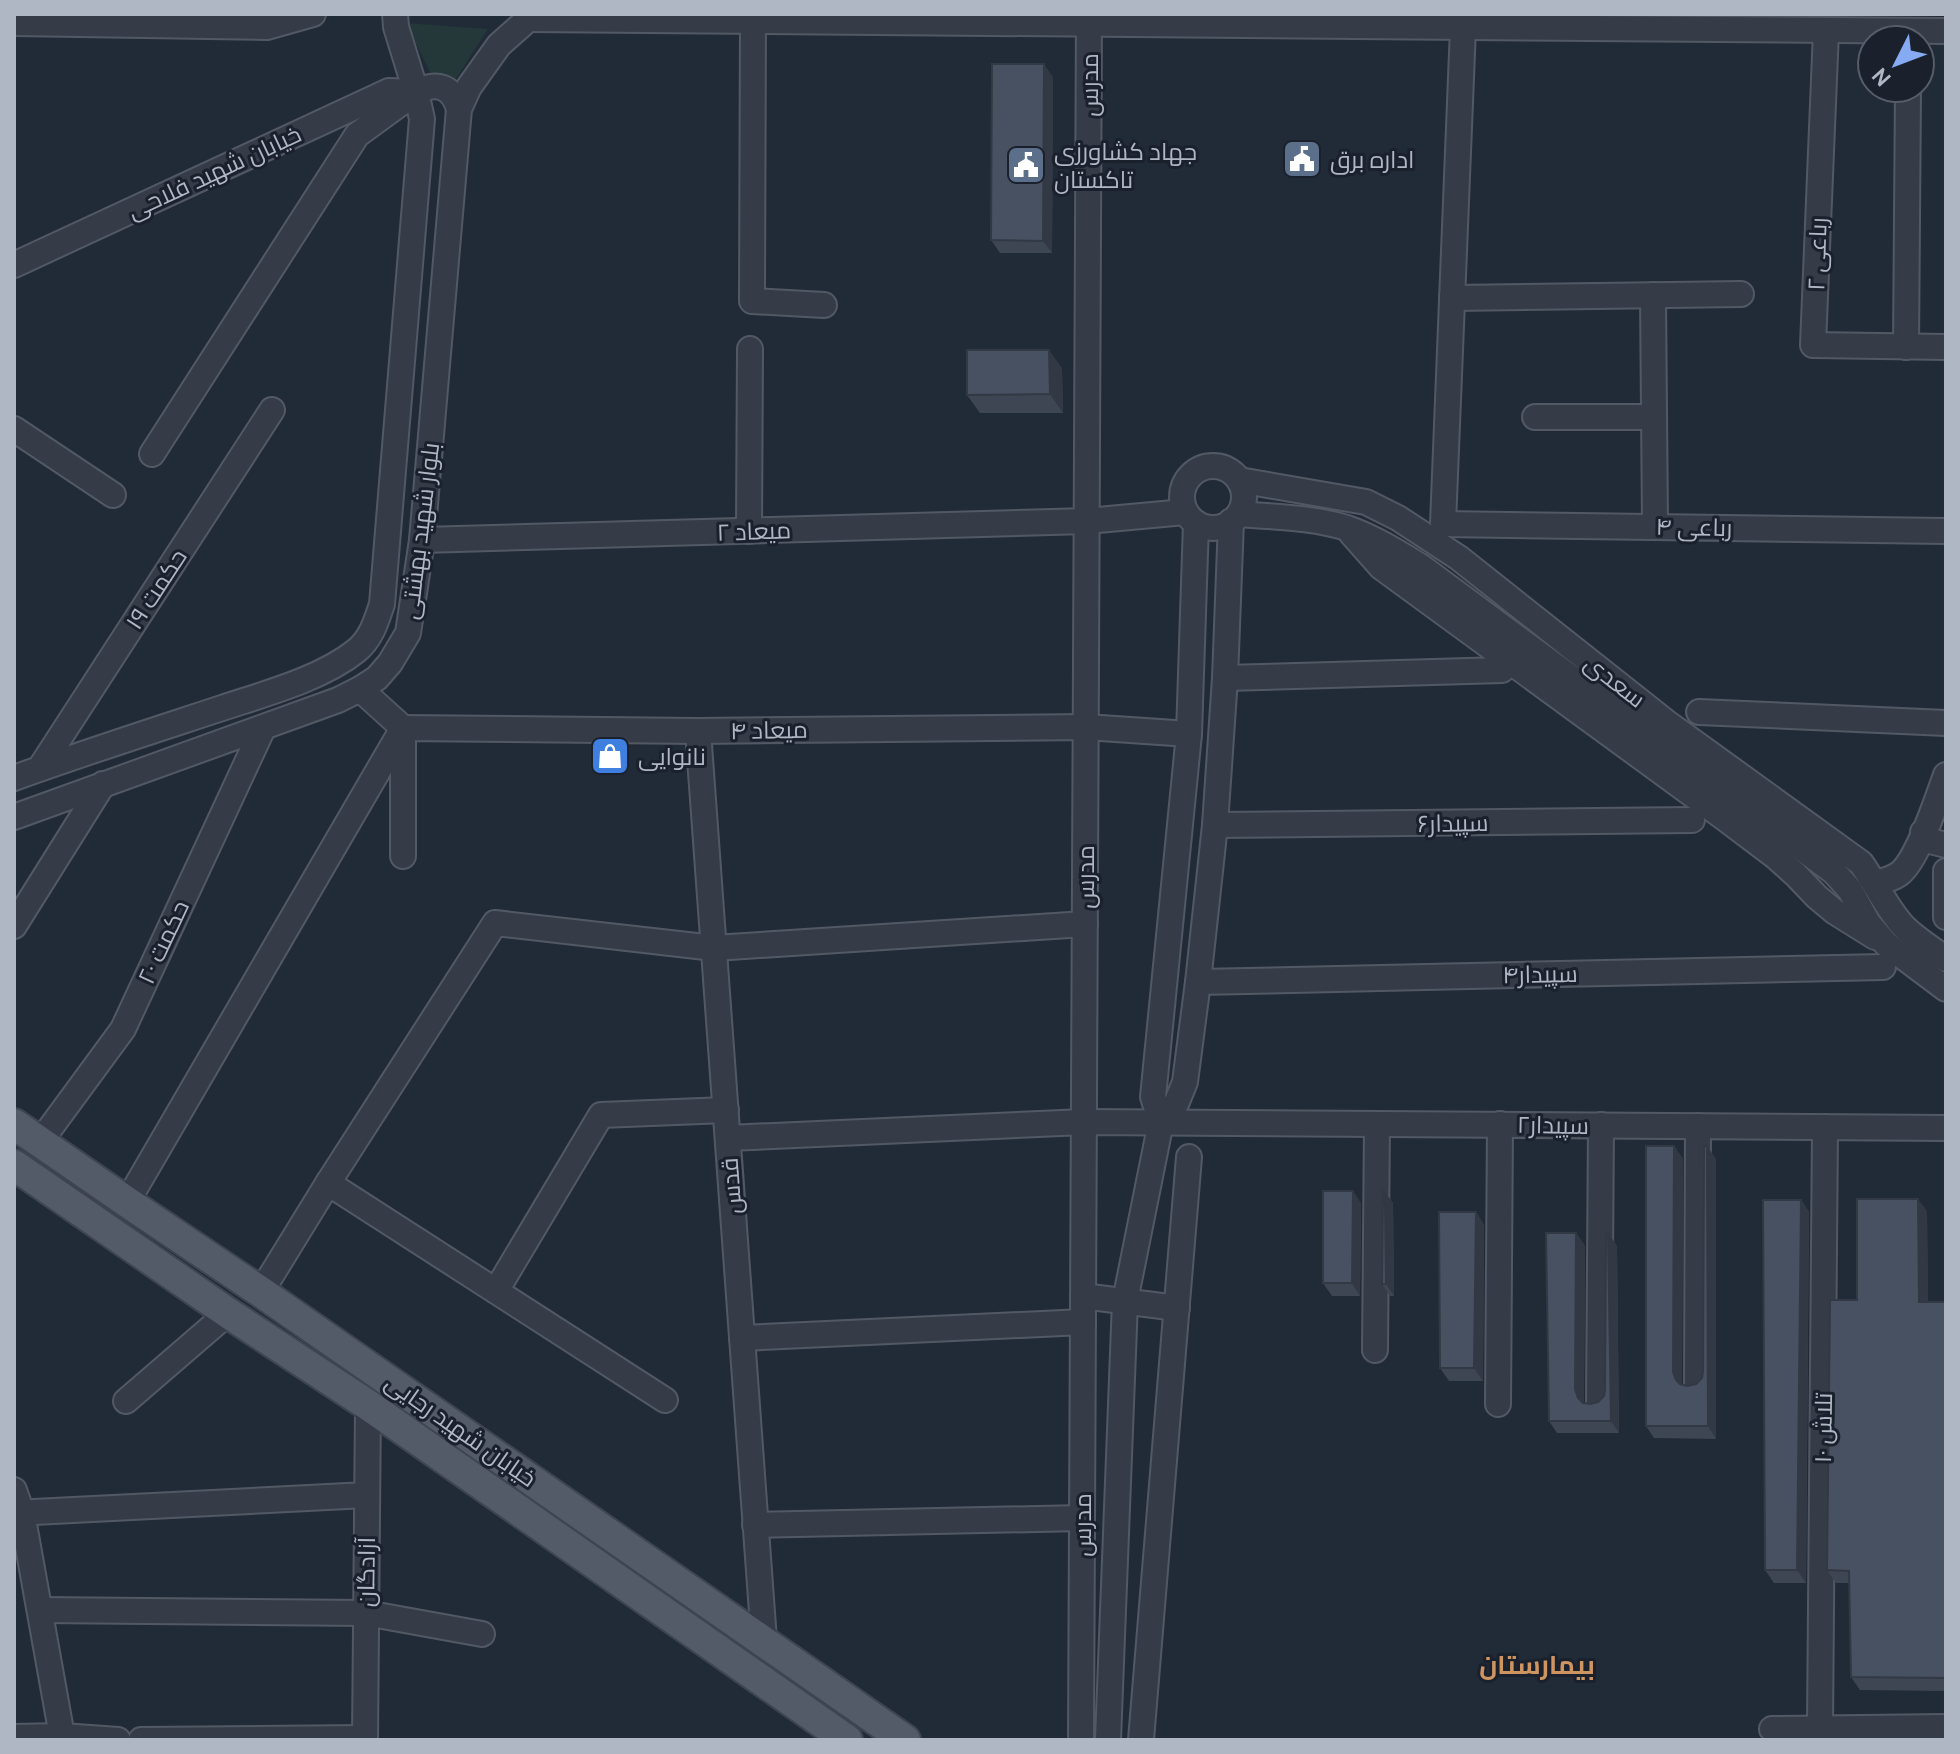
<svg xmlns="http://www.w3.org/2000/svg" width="1960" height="1754" font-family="Cabin,Cairo,sans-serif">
<rect width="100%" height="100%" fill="#212a37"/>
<polygon fill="#243739" points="406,23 488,29 443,99"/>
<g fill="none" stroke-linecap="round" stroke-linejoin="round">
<g stroke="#525965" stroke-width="28">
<g id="minor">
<polyline points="753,14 752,301 824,305"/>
<polyline points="529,19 1946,31"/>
<polyline points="14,23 267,27 313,14"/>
<polyline points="1463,28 1443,524 1946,531"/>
<polyline points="1826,31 1813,345 1946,347"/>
<polyline points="14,265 389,91 416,92"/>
<polyline points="1653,295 1655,526"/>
<polyline points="1452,298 1741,294"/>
<polyline points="1906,347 1908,88"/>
<polyline points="1535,417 1654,417"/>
<polyline points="14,429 113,495"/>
<path d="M152,454L357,135L416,92C437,81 452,86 459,109"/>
<circle cx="1213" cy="497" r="31"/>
<path d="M1239,480L1366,502L1398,518L1459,558L1666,722L1861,863C1876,884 1887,909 1904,927C1916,939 1932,949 1946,959"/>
<path d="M1239,514C1275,517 1312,517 1347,528C1373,537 1397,552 1420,566L1834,872L1850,890L1868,923L1886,944L1946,989"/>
<polyline points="749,531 750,349"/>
<polyline points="1351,533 1381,567 1727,820 1776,857 1796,875 1817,897 1835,912 1875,937"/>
<polyline points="422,540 1087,521 1185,512"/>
<polyline points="1225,678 1502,670"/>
<polyline points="1699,712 1946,723"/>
<polyline points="698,731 764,1640"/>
<polyline points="40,768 272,410"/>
<path d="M14,778C83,753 152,731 222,708C264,694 321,679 356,651C371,639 376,622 382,604L422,119L416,92L396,27L395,14"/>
<polyline points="14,817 338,700 360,689 377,678 390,663 408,633 422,540 459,109 469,87 499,45 534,14"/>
<polyline points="1215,825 1692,820"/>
<polyline points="1923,832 1930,841 1946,845"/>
<polyline points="403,856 403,728 698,731 1086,727 1189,734"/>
<polyline points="1946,871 1946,917"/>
<path d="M1875,883C1884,881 1892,879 1899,874C1918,860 1937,799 1946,775"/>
<polyline points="14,926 103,784"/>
<polyline points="1198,982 1883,967"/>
<polyline points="1161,1122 1176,1104 1185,1082 1198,982 1215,825 1225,678 1231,521"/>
<polyline points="728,1138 1084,1122 1946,1128"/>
<polyline points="40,1142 123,1029 263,728"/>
<polyline points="328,1183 665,1400"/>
<polyline points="127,1202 403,728 360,689"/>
<polyline points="496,1291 601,1115 726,1110"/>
<polyline points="261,1292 328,1183 495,923 714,948 1085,924"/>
<polyline points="1083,1296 1177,1308"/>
<polyline points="742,1338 1083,1322"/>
<polyline points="1375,1350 1377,1124"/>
<polyline points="1697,1384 1698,1126"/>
<polyline points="126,1401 228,1313"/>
<polyline points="1599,1402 1601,1125"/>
<polyline points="1498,1404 1500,1124"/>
<polyline points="14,1490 22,1513 62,1736"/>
<polyline points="14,1513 367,1495"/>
<polyline points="755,1525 1082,1518"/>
<polyline points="40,1610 366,1613 482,1634"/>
<polyline points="1820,1728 1825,1127"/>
<polyline points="1772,1729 1946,1727"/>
<polyline points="14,1737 62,1736 118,1740"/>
<polyline points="141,1740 365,1738"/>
<polyline points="365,1740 368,1405"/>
<polyline points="1081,1740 1089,14"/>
<polyline points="1108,1740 1125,1301 1161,1122 1153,1097 1189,734 1196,523"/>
<polyline points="1141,1740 1189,1157"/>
</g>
</g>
<g stroke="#3e4551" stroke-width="34">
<g id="major">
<polyline points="14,1124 127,1202 261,1292 905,1740"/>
<polyline points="14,1165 228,1313 368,1405 847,1740"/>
</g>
</g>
<use href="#minor" stroke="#353c47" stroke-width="24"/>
<use href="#major" stroke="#535b68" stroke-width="30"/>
</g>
<g fill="#3e4653">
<polygon points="1053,77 1052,253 1000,253 991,240"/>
<polygon points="1062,368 1063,413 980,413 967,395"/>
<polygon points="1674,1146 1683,1159 1682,1384 1687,1386 1696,1384 1702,1378 1703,1372 1716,1159 1716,1439 1654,1438 1646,1426"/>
<polygon points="1384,1191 1393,1203 1394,1296 1390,1296 1382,1284"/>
<polygon points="1801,1200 1809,1212 1806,1583 1774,1583 1765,1570"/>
<polygon points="1361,1203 1360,1296 1332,1296 1323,1283"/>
<polygon points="1927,1211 1928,1302 1946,1302 1946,1691 1860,1690 1851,1677 1850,1583 1836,1583 1827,1570 1857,1300"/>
<polygon points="1476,1212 1484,1225 1483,1381 1449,1381 1440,1368"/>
<polygon points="1576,1233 1585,1246 1584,1402 1591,1404 1598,1402 1604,1396 1605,1390 1608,1233 1617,1246 1619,1433 1557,1433 1549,1421"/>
</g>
<g fill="#323944">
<polygon points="1044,64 1053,77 1052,253 1043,241"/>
<polygon points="1049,350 1062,368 1063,413 1050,394"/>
<polygon points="1674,1146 1683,1159 1682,1384 1684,1392 1676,1380 1673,1372"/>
<polygon points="1707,1146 1716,1159 1716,1439 1708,1426"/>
<polygon points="1353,1191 1361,1203 1360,1296 1352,1283"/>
<polygon points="1384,1191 1393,1203 1394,1296 1386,1284"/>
<polygon points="1918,1199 1927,1211 1928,1314 1919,1302"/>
<polygon points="1801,1200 1809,1212 1806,1583 1797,1570"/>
<polygon points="1476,1212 1484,1225 1483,1381 1474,1368"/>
<polygon points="1576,1233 1585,1246 1584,1402 1586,1410 1578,1398 1575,1389"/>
<polygon points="1608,1233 1617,1246 1619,1433 1611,1421"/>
</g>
<g fill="#485161" stroke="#323944" stroke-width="2">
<polygon points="992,64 1044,64 1043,241 991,240"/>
<polygon points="967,350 1049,350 1050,394 967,395"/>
<polygon points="1646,1146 1674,1146 1673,1372 1676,1380 1680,1384 1687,1386 1696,1384 1702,1378 1703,1372 1704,1146 1707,1146 1708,1426 1646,1426"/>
<polygon points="1323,1191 1353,1191 1352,1283 1323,1283"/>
<polygon points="1383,1191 1384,1191 1385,1206 1386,1284 1382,1284"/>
<polygon points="1857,1199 1918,1199 1919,1302 1946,1302 1946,1678 1851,1677 1849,1571 1827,1570 1830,1300 1857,1300"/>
<polygon points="1763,1200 1801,1200 1797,1570 1765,1570"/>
<polygon points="1439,1212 1476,1212 1474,1368 1440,1368"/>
<polygon points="1546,1233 1576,1233 1575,1389 1578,1398 1583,1403 1591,1404 1598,1402 1604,1396 1605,1390 1606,1233 1608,1233 1611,1421 1549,1421"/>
</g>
<defs>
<g id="civic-square" transform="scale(2)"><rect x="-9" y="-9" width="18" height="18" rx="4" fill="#5c6f8a" stroke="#1a212c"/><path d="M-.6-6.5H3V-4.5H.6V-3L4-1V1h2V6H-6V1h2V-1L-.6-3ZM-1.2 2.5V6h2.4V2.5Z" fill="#fff"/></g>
<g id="shop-square" transform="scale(2)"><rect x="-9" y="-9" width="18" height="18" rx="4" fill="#3f7fe0" stroke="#1a212c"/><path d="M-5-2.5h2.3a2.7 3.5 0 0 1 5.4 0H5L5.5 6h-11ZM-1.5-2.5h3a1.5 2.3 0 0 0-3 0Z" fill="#fff"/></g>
</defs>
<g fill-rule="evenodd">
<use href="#civic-square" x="1302" y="159"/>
<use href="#civic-square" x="1026" y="165"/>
<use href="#shop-square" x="610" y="756"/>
</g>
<g text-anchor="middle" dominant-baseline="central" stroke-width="6" stroke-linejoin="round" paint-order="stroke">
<g font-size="24" fill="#afb6c4" stroke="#1a212c">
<text transform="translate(1089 85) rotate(-90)">مدرس</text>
<text transform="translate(214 172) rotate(-25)">خیابان شهید فلاحی</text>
<text transform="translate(1817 254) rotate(-88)">رباعی ۲</text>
<text transform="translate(1694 527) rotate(1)">رباعی ۴</text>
<text transform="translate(420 531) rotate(-83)">بلوار شهید بهشتی</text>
<text transform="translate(754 531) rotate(-2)">میعاد ۲</text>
<text transform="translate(156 589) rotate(-57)">حکمت ۱۹</text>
<text transform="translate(1615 681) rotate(38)">سعدی</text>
<text transform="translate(769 730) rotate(-1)">میعاد ۴</text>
<text transform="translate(1453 823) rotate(-1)">سپیدار۶</text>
<text transform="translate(1085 877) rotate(-90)">مدرس</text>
<text transform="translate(163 942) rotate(-65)">حکمت ۲۰</text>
<text transform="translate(1540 974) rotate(-1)">سپیدار۴</text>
<text transform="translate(1553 1125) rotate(1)">سپیدار۲</text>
<text transform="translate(731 1186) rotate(-94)">قدس</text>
<text transform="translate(1823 1428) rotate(-89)">تلاش ۱۰</text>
<text transform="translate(461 1430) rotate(35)">خیابان شهید رجایی</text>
<text transform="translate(1082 1525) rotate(-90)">مدرس</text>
<text transform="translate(366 1572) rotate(-89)">آزادگان</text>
</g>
<g font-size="24" fill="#afb6c4" stroke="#1a212c" text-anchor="start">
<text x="1054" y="151">جهاد کشاورزی<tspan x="1054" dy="28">تاکستان</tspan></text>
<text x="1330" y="159">اداره برق</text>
<text x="638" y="756">نانوایی</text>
</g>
<g font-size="26" font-weight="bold" fill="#ce9561" stroke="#1a212c">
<text x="1537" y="1665">بیمارستان</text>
</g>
</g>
<rect width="1960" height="1754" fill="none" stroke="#afb6c4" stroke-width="32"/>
<g transform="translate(1896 64) rotate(228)"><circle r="38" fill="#1a212c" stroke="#565d69" stroke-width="2"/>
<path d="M0-6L14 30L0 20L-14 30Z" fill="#86abf2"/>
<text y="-12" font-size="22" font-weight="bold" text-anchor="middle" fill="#afb6c4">N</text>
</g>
</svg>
